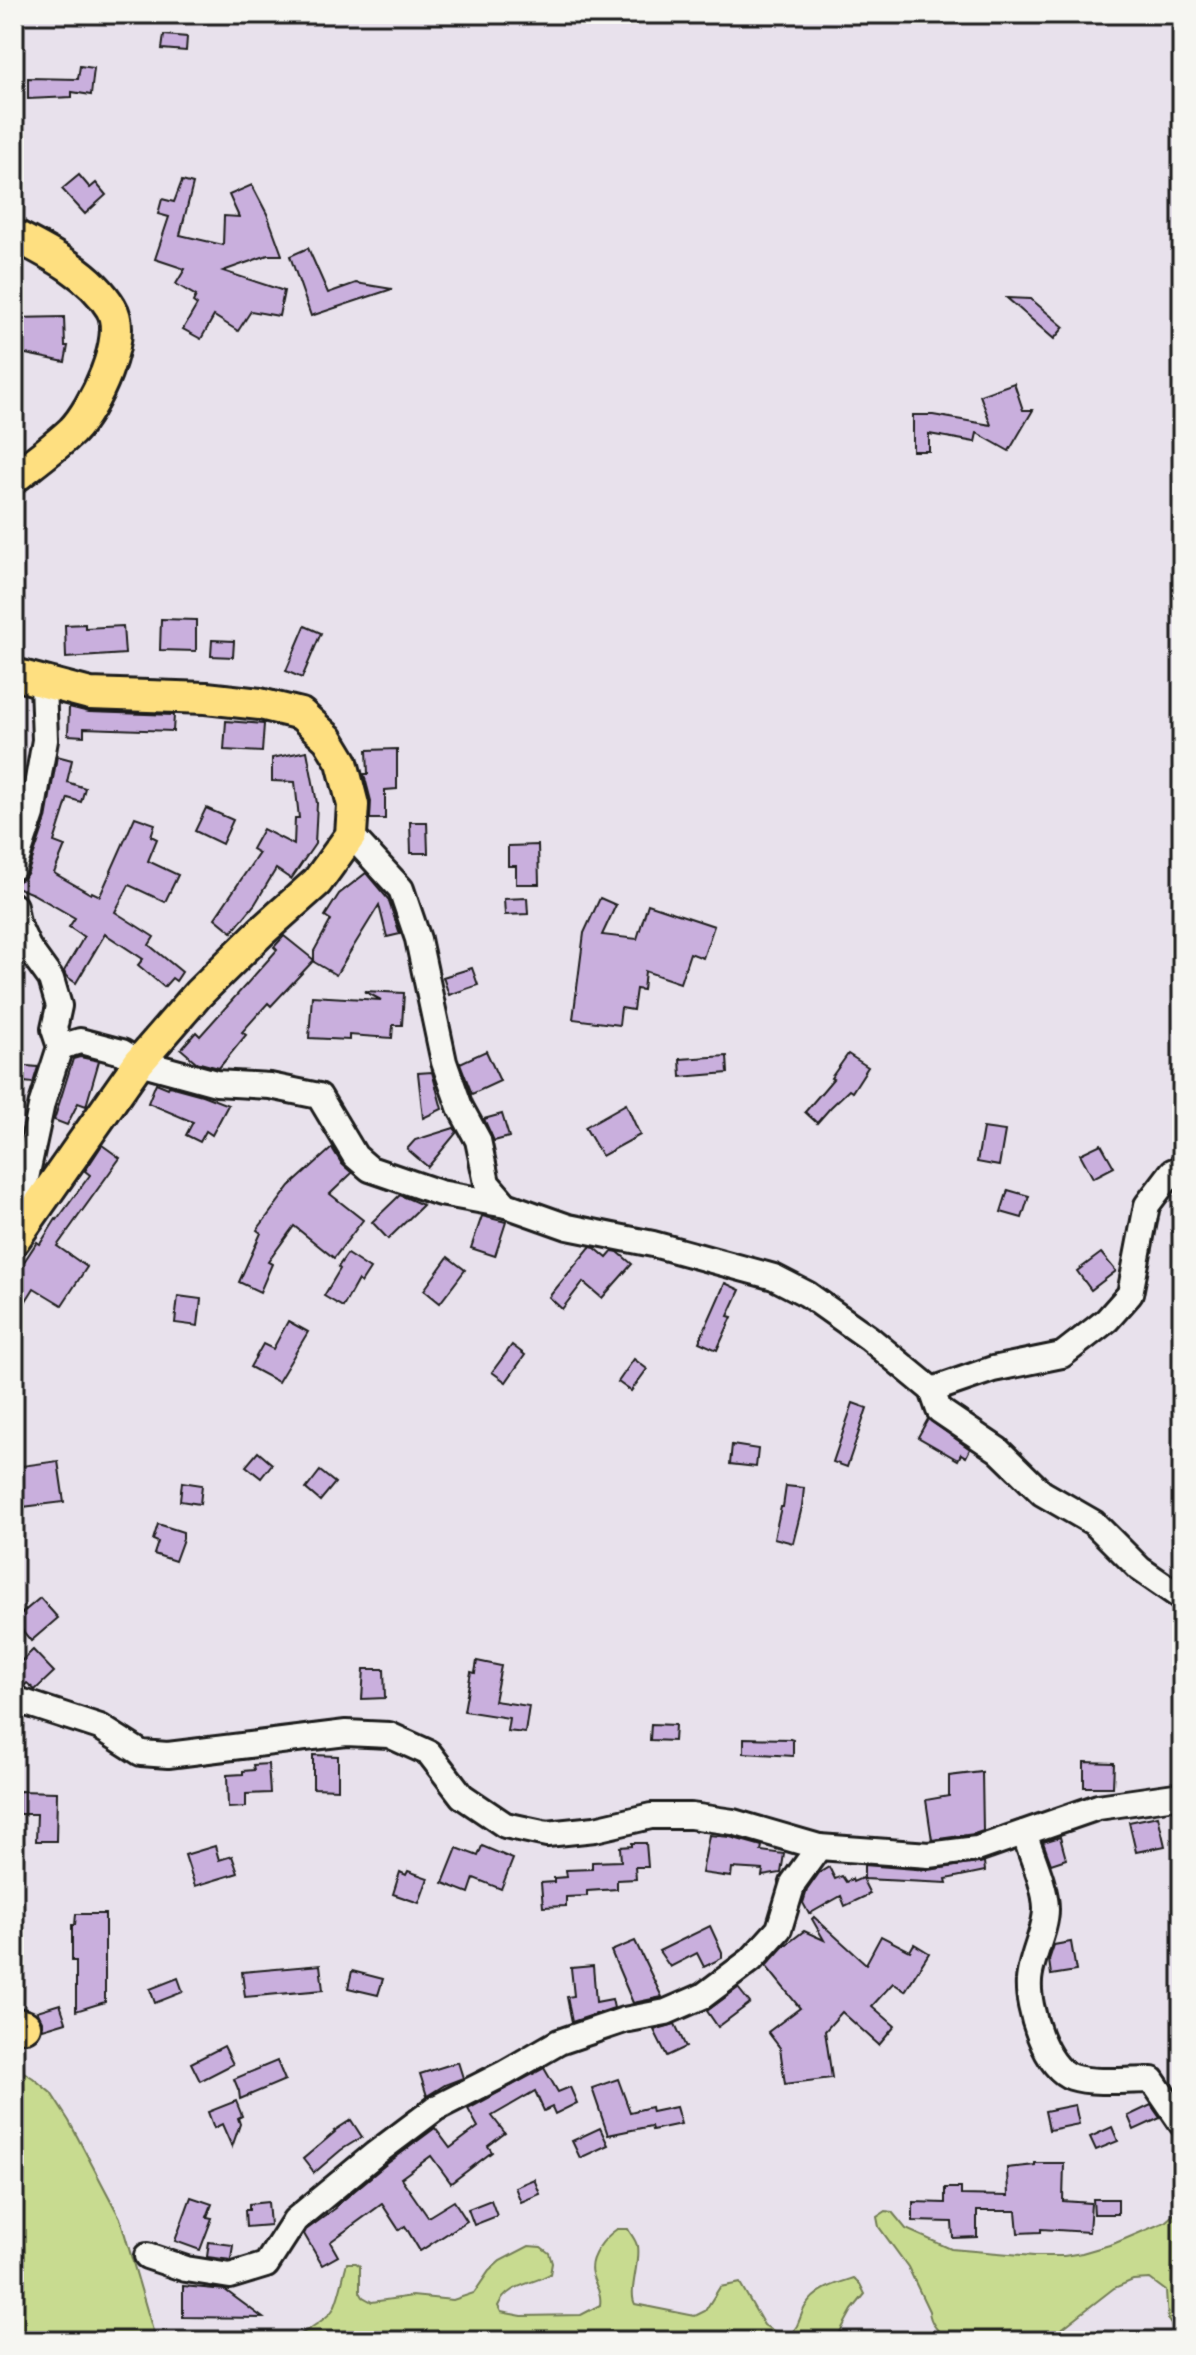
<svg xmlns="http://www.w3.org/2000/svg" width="1196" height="2355" font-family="'Architects Daughter',sans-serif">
<rect width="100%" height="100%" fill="#e8e1ec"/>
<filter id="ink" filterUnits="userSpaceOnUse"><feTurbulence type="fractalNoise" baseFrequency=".0125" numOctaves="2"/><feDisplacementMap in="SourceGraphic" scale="16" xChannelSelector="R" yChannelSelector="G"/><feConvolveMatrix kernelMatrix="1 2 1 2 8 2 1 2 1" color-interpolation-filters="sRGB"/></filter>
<g filter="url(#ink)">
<g fill="#c8db90" stroke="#727c56" stroke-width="2">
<polygon points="14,2066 33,2078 51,2093 69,2121 120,2218 156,2341 14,2341"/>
<path d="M1182,2207V2341L1168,2320L1166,2291L1150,2279L1133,2280L1114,2288L1064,2327L1041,2341H950C940,2334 930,2324 929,2311L908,2267L879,2227L877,2217L886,2211L892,2212L906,2229L951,2249L1034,2256H1064L1082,2253L1113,2244L1165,2222Z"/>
<path d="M617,2229H628C631,2235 636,2240 637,2246C640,2264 628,2292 635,2304L695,2316L705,2311L720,2287L740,2283L764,2325L774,2331L790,2334C800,2326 799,2317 805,2307C816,2289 835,2284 854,2278L860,2284L865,2294L852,2310L835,2341H290C301,2333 324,2322 332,2311C339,2302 343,2275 347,2263H356L360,2266V2292L363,2297L372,2302L412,2296L453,2300L474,2293L489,2271L500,2261L529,2246L541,2247L549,2253L552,2263L550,2274C531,2285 508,2284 498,2306L501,2312L522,2316L581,2315L600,2305C602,2292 595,2286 592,2274C587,2258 605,2237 617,2229Z"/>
</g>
<g fill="#c9afdd" stroke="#1c1c1c" stroke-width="2">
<polygon points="164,35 187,37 186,51 162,49"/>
<polygon points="80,66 94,68 91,95 72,92 72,97 28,99 28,78 78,79"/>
<polygon points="79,175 90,188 96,183 106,195 85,214 62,189"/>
<polygon points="182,181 193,184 180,235 223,245 224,216 239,217 229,195 252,185 267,214 282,255 268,255 223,271 284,291 279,316 251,311 238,331 214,316 201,339 183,329 197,305 193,302 196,296 176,284 185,269 155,259 169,217 158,214 162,199 174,202"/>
<polygon points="308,248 328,293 356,283 392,289 311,316 290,256"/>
<polygon points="1007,298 1031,299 1064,327 1054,339"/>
<polygon points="64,317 65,346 68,346 65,362 16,352 21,333 14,331 14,318"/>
<polygon points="1014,383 1023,410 1033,410 1009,451 977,433 975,442 929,434 929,451 913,451 913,415 933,415 991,425 980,395"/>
<polygon points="161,619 196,620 196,651 160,650"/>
<polygon points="85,624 85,628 123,626 125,654 66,658 65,625"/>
<polygon points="305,626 321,633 302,678 286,671"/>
<polygon points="212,640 234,641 233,657 211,656"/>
<polygon points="69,707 89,712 174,715 173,731 84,728 84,736 68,735"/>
<polygon points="226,721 264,724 262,752 224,750"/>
<polygon points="397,749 397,789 385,790 385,819 370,819 371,801 364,774 368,774 367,750"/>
<polygon points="307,751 317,803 315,844 291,879 276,869 255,904 232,932 215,918 259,853 252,849 263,829 294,845 295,818 299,818 295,782 272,781 272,758"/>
<polygon points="57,756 72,760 67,782 85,788 81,802 68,798 54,842 65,846 54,873 91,894 92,892 100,896 135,817 155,824 151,836 157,839 148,861 178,875 165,902 129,885 115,912 154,937 149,945 182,972 176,981 172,978 164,987 138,965 143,959 105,934 76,983 66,976 64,971 84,937 69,927 75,918 33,894 16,887 18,881 24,878 28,872 46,819"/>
<polygon points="206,808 233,820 222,844 195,831"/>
<polygon points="410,822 427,822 428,853 411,853"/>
<polygon points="538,845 539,884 516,884 516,866 508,866 508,846"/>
<polygon points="366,873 388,899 400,934 387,937 379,905 336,975 314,962 314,951 331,920 325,916 339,894"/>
<polygon points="527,898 528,914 505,915 504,899"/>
<polygon points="600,898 616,905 602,935 637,939 648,904 714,926 703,958 690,953 680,983 645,971 643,990 636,989 633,1010 621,1008 619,1025 573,1019 584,933"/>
<polygon points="284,936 314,960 271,1006 268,1003 242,1032 246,1035 219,1068 196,1062 181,1049 196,1032 200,1036 277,950 274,947"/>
<polygon points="472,968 478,985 449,995 443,977"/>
<polygon points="364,991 404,993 402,1025 393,1025 392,1038 349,1035 349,1040 309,1038 312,996 381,1000"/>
<polygon points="486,1051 500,1081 472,1094 460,1063"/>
<polygon points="848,1054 868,1067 852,1092 849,1090 831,1107 817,1123 805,1112 833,1079 831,1078"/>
<polygon points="727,1056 728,1073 681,1077 680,1059"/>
<polygon points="80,1057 99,1061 86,1106 78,1103 67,1125 54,1120 73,1059"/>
<polygon points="14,1065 38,1067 33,1083 14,1081"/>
<polygon points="432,1072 442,1109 423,1118 418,1073"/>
<polygon points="156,1083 168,1088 169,1086 202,1095 228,1105 212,1135 206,1131 200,1142 186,1135 193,1122 148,1103"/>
<polygon points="626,1104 640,1135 602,1156 585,1127"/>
<polygon points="502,1114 509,1137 494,1141 484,1119"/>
<polygon points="454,1128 457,1132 428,1167 407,1149 415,1140"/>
<polygon points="983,1128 1005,1131 999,1166 977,1162"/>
<polygon points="1101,1144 1114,1167 1093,1178 1080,1154"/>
<polygon points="102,1145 120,1158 57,1246 87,1267 62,1305 34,1288 14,1320 14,1277 37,1242 40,1244 56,1219 57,1220 90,1175 85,1171"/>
<polygon points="332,1148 342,1164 352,1173 330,1194 363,1220 334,1258 294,1226 268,1262 272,1264 260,1292 239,1282 261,1233 257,1230 290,1186"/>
<polygon points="1008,1190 1029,1196 1022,1218 1001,1212"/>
<polygon points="400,1195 423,1205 388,1239 372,1222"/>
<polygon points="482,1216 506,1222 495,1256 471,1248"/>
<polygon points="590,1247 595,1248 607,1258 613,1251 618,1252 632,1264 602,1298 583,1282 562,1309 549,1297"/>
<polygon points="1101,1253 1116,1271 1091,1290 1077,1271"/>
<polygon points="347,1254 370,1269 361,1283 358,1280 343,1307 324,1296 340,1269 338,1267"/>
<polygon points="448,1257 465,1270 440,1303 424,1290"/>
<polygon points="725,1283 740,1290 728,1316 732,1317 717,1350 699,1342"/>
<polygon points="178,1296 201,1299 198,1326 175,1323"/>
<polygon points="288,1321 308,1332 278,1382 250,1367 263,1344 273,1349"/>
<polygon points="512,1345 525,1355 506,1382 492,1372"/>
<polygon points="634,1359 647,1369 631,1391 618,1382"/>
<polygon points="853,1403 867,1408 847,1467 833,1462"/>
<polygon points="928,1419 970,1449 966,1457 961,1454 958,1460 918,1437"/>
<polygon points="732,1445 758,1449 756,1467 730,1464"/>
<polygon points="258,1452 272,1464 261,1478 246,1466"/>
<polygon points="58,1461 64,1502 14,1508 14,1467"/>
<polygon points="320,1471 335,1483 320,1501 306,1489"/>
<polygon points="182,1482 202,1485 200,1504 180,1501"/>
<polygon points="786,1486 804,1488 802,1507 793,1543 774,1538 781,1507 783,1507"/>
<polygon points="158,1524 183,1532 183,1539 175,1561 154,1554 158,1542 153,1540"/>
<polygon points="40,1598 58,1618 31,1641 14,1620"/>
<polygon points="33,1650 54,1672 35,1690 27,1683 24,1686 14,1676 14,1668"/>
<polygon points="477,1661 501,1666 494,1701 529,1706 525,1733 507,1731 509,1718 464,1711 471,1672 475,1673"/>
<polygon points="364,1669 384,1669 385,1698 362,1699"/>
<polygon points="651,1724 675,1725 674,1741 650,1740"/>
<polygon points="744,1738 790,1739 793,1740 793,1756 744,1753"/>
<polygon points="313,1755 338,1756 338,1789 313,1788"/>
<polygon points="1084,1762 1114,1763 1113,1787 1084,1787"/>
<polygon points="268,1764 270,1793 246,1794 246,1807 228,1808 227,1775 243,1774 243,1771 254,1770 253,1765"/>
<polygon points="982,1772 983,1831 974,1834 932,1840 926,1800 949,1796 949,1776"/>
<polygon points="19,1791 57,1792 56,1841 36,1841 37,1814 19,1814"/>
<polygon points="1158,1816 1165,1846 1136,1852 1129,1822"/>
<polygon points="709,1835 730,1837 762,1846 761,1851 784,1854 781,1873 762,1876 763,1870 732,1868 731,1877 702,1873"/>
<polygon points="1060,1837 1066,1859 1051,1864 1043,1842"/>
<polygon points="632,1843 646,1843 648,1867 635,1867 636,1879 617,1880 617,1889 587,1891 587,1896 566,1897 566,1906 543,1907 541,1883 554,1882 554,1878 567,1877 566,1870 592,1869 592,1862 621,1861 620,1847 632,1846"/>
<polygon points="215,1846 219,1860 232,1856 238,1873 195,1886 185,1855"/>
<polygon points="482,1846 513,1859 501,1889 474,1878 469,1893 443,1883 457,1848 478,1856"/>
<polygon points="984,1862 985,1871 946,1879 947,1883 864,1879 864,1865 928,1870"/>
<polygon points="829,1867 835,1879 842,1876 846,1882 852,1879 853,1882 862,1878 870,1894 845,1906 841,1896 809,1914 803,1903 807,1890 819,1873"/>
<polygon points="408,1871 428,1878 419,1903 393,1894 400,1872 406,1875"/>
<polygon points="76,1914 105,1914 105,2002 76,2011 76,1961 72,1961 72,1925 75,1925"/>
<polygon points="814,1917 866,1964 881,1936 910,1951 914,1944 929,1953 905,1991 893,1983 872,2006 895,2026 879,2045 842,2012 825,2031 832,2078 785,2084 780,2048 768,2032 800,2008 766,1966 783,1947 804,1931 824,1940 812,1919"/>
<polygon points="710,1926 722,1952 722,1958 704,1967 697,1953 670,1967 659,1951"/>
<polygon points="635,1941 662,1997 633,2003 611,1951"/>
<polygon points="1071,1942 1076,1971 1051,1975 1049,1960 1054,1945"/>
<polygon points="320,1965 323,1990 245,1997 242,1972"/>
<polygon points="593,1966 596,2002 612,1999 614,2008 572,2022 567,1997 574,1996 571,1968"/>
<polygon points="352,1971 383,1979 378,1995 348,1988"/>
<polygon points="178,1978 183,1992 155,2003 150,1989"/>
<polygon points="738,1988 750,2003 718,2027 707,2011"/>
<polygon points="60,2004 66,2022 43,2029 42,2021 37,2011"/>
<polygon points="675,2024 686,2047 667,2056 654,2030"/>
<polygon points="224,2046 233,2064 200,2081 191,2063"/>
<polygon points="277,2061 285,2080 240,2099 239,2091 234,2079"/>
<polygon points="458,2062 463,2078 445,2085 427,2096 420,2074"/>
<polygon points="544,2068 558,2092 570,2087 577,2103 555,2114 552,2107 544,2111 535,2091 492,2116 505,2133 488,2146 492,2152 451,2183 431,2156 401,2178 428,2217 454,2201 467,2221 420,2251 405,2226 399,2230 382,2204 330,2242 338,2256 322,2265 304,2234 306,2230 336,2208 335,2207 384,2166 435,2128 450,2148 478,2127 468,2109"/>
<polygon points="618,2079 630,2112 651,2107 652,2112 676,2107 681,2124 652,2130 651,2126 608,2135 592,2088"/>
<polygon points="236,2101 242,2116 238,2118 240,2124 232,2147 222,2124 214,2128 208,2112"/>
<polygon points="1075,2105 1079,2124 1049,2130 1045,2111"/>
<polygon points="1151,2105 1160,2118 1134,2130 1128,2116"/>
<polygon points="351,2120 362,2137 341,2150 314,2173 303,2159 335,2132 334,2131"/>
<polygon points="1112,2127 1118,2141 1096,2150 1090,2137"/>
<polygon points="600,2128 608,2145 580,2158 572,2141"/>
<polygon points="1035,2163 1064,2163 1063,2201 1091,2203 1089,2232 1041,2229 1041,2232 1018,2233 1016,2211 977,2211 977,2237 953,2238 952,2222 913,2221 913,2202 945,2203 945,2188 961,2188 961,2195 1008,2196 1007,2168 1035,2165"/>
<polygon points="534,2179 540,2194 521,2202 515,2187"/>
<polygon points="191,2197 212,2204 207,2217 212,2218 200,2250 175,2241"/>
<polygon points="1093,2199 1118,2199 1118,2214 1094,2214"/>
<polygon points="491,2200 497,2216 474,2225 468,2209"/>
<polygon points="268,2202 270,2225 246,2227 245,2210 249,2210 249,2204"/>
<polygon points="209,2242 233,2245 231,2260 207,2257"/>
<polygon points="183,2286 225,2290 263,2318 183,2317"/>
</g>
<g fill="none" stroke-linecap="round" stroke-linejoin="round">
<g stroke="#1c1c1c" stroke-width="30">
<g id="minor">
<polyline points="351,835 401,889 418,939 444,1062 460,1107 478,1140 487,1183 506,1205 568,1227 653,1244 774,1277 807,1294 869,1338 932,1390 939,1410 998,1450 1042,1493 1094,1523 1140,1569 1182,1598"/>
<polyline points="14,867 32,814 45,740 43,683"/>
<polyline points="14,906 17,923 28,947 51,979 59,1006 54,1029 60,1047 42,1103 14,1234"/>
<polyline points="60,1047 80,1041 122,1052 139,1062 216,1083 270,1086 319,1096 355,1156 370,1169 440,1193 506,1205"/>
<polyline points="932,1390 993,1369 1062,1355 1107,1320 1130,1294 1147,1205 1172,1172 1182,1168"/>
<polyline points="14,1699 100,1727 141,1753 168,1755 346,1733 389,1735 429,1753 462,1796 505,1825 547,1834 595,1829 651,1816 691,1816 733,1822 819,1847"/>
<path d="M1024,1833C1031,1854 1046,1887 1046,1909C1046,1931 1030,1959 1029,1981C1027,2007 1045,2068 1072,2077C1093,2084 1130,2080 1152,2080L1182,2124"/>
<polyline points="147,2256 186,2269 230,2276 266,2265 295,2220 375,2154 436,2108 505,2073 559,2042 624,2020 666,2012 703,1996 751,1960 779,1929 793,1883 819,1847 929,1855 977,1849 1098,1807 1182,1795"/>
</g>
</g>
<g stroke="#1c1c1c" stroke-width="36">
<g id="major">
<path d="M14,235C49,253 91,274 111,308C129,337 93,410 72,431C54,448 33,463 14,478"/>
<polyline points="14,674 90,694 206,698 260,704 301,714 328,739 342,762 353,805 351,835 317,882 261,932 198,994 139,1062 14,1240"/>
<polyline points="14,2023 25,2026"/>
</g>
</g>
<use href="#minor" stroke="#f6f6f2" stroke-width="24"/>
<use href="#major" stroke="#fedf80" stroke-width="30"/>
</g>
</g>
<rect width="1196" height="2355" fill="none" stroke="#f6f6f2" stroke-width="48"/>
<rect x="24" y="24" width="1148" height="2307" fill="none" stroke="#1c1c1c" stroke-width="3" filter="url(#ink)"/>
</svg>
